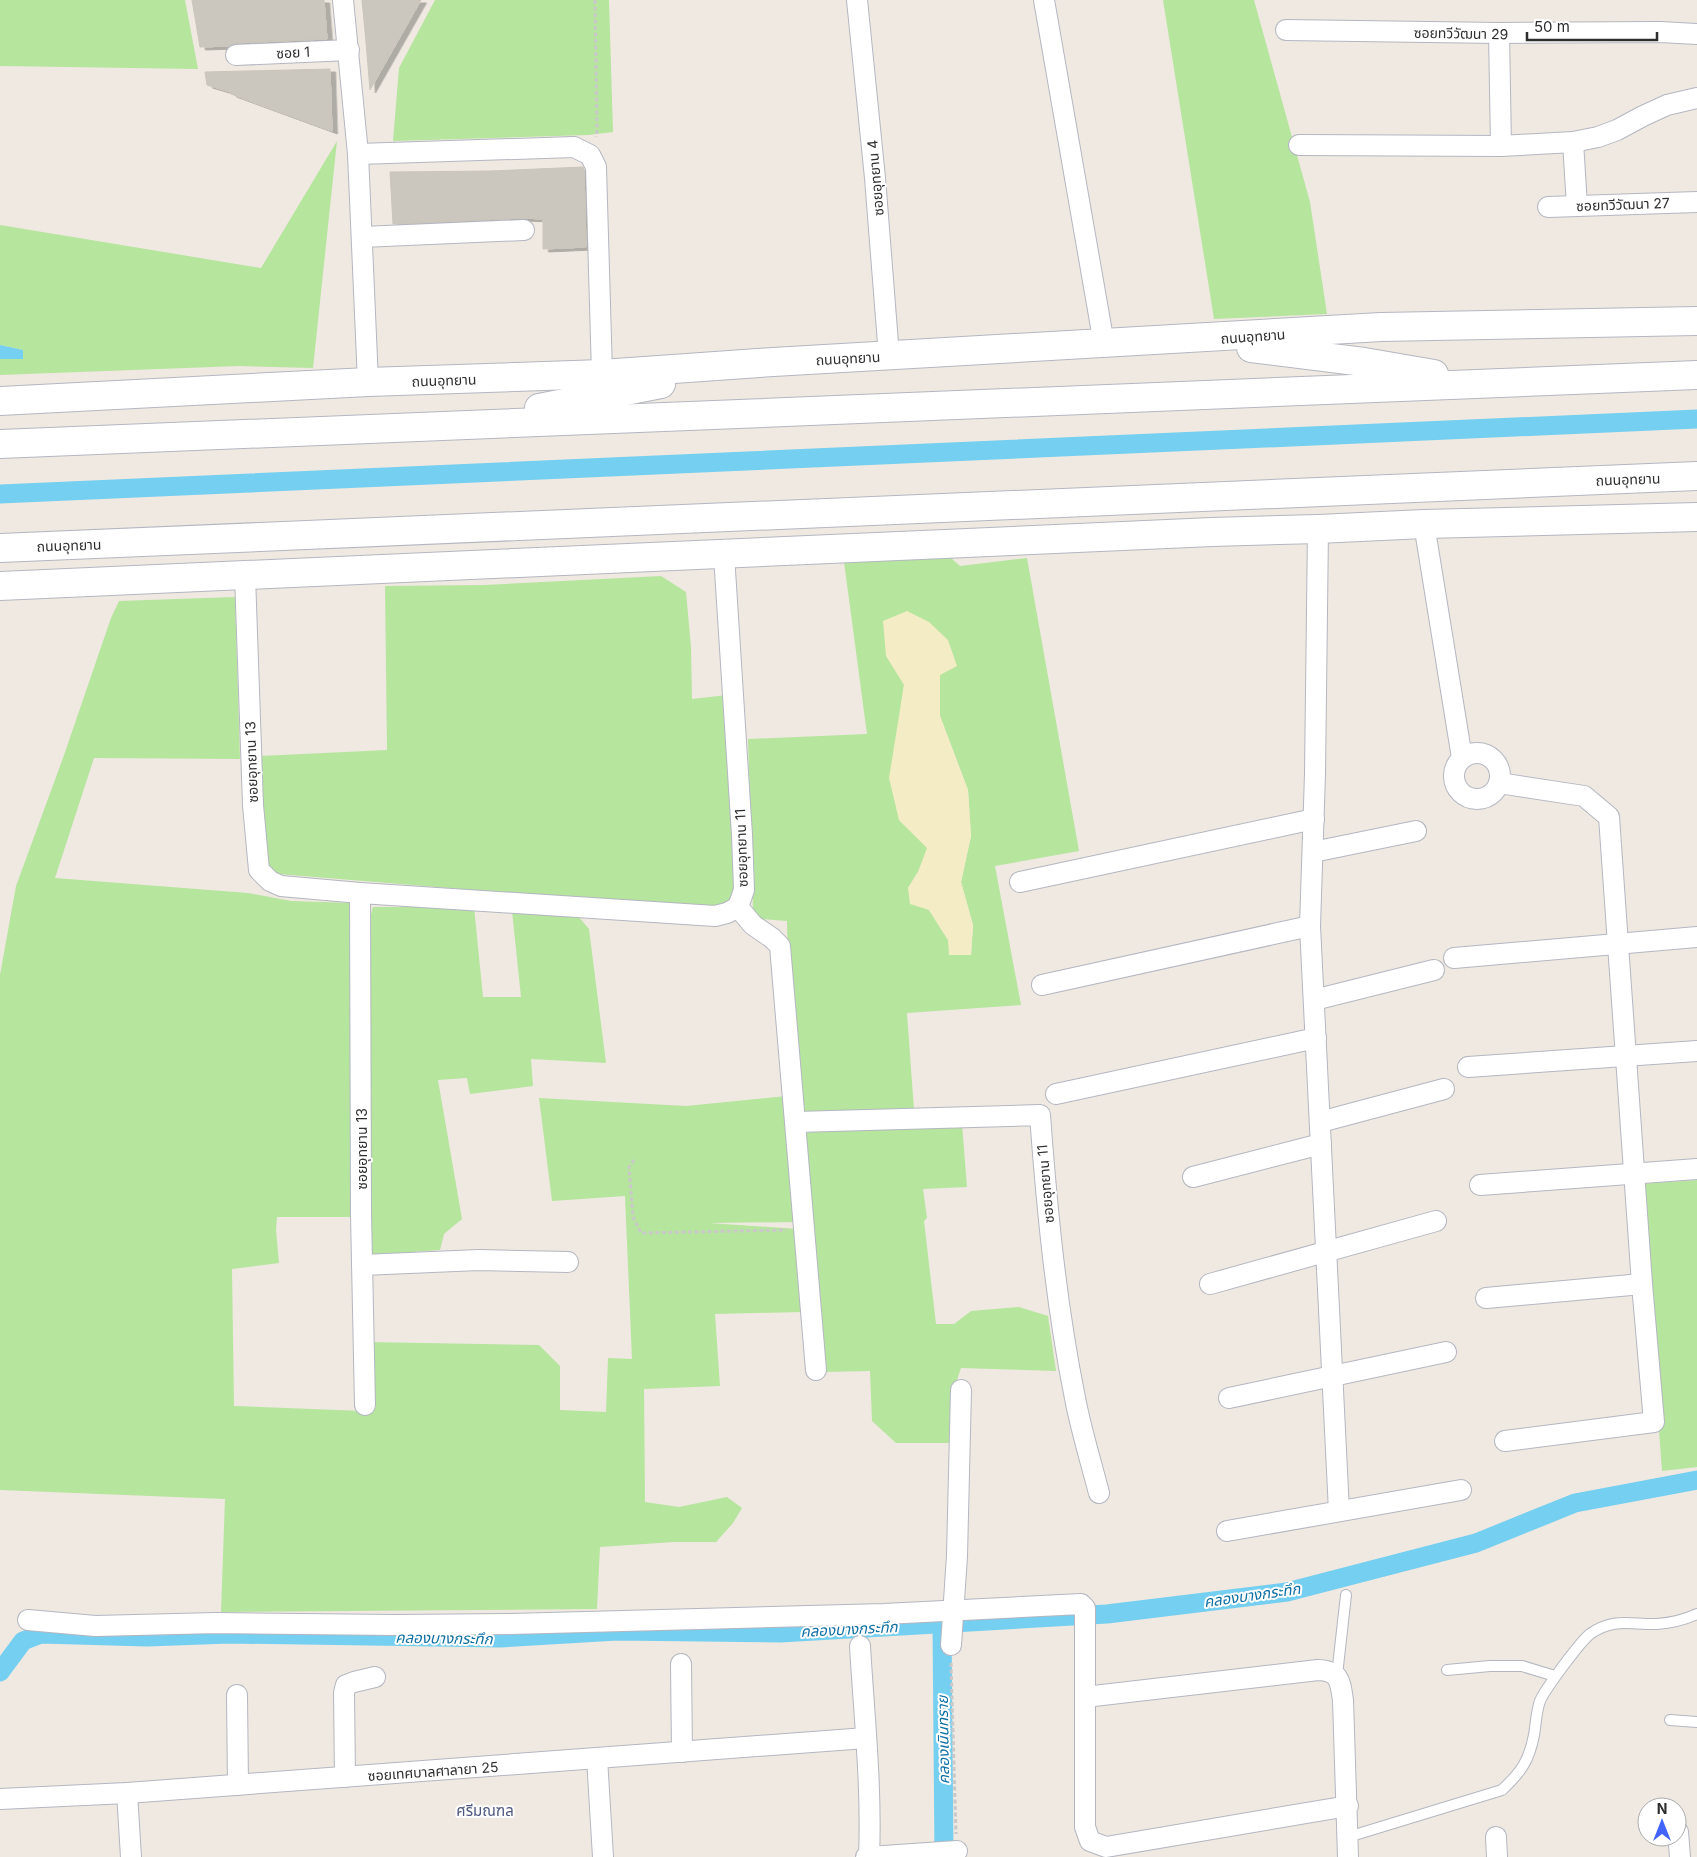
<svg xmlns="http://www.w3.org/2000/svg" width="1697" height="1857" font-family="Inter,'Noto Sans Thai',sans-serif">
<defs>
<filter id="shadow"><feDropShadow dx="5.5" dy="3" stdDeviation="0" flood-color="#0004"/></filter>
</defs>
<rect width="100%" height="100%" fill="#efe9e1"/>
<g fill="#b6e59e" fill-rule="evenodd">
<polygon points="0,0 185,0 198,69 0,66"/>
<polygon points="435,0 609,0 613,132 588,135 393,141 399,68"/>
<polygon points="1163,0 1254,0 1310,202 1327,314 1214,319"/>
<polygon points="337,141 313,368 239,366 0,375 0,359 23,359 22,350 0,345 0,225 261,268"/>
<path d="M951,558L960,566L1027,558L1079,851L995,866L1021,1005L907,1013L914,1110L803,1113L789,1014L787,921L761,919L753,911L748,739L867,734L844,562ZM957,666L940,674V716L968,790L971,836L961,882L973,925L971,955L948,940L929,910L908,888L918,872L928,848L899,820V721L904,685Z"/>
<polygon points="661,576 686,592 691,647 692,699 727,695 735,898 724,906 704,909 278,874 264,862 260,756 387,750 385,586 484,585"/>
<polygon points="235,597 240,759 94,758 55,878 248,893 291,901 353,903 351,1217 277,1217 276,1230 279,1263 232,1269 234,1406 363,1411 366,1342 539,1345 560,1366 560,1410 606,1412 608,1358 632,1359 625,1196 552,1201 539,1098 686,1106 786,1096 796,1222 709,1223 798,1229 802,1312 715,1314 720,1386 644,1389 645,1502 679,1507 727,1497 742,1508 733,1523 716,1542 674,1542 600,1547 597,1609 221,1612 225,1499 0,1490 0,975 16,886 63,758 111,618 119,601"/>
<polygon points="373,907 474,907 483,997 521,997 512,911 578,916 589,929 606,1063 531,1059 533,1086 470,1094 467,1078 438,1080 462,1219 444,1234 440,1250 369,1255 368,925"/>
<polygon points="962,1124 967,1187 923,1189 927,1218 924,1221 936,1324 954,1324 971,1311 1019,1307 1048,1316 1056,1371 961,1368 954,1389 953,1443 896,1443 872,1421 870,1371 824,1372 802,1135 816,1130"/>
<polygon points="1697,1180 1697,1467 1662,1471 1641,1184"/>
</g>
<polygon fill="#f3ecc5" points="907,611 929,622 948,640 957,666 940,675 940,716 968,790 971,836 961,882 973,925 971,955 949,955 948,940 929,910 910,904 908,888 918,872 927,848 899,820 889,778 904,685 886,656 883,621"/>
<polygon fill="#75cff0" points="0,345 23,350 23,359 0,359"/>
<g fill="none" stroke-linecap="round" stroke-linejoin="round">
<g stroke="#75cff0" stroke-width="19">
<polyline points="0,494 1697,419"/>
<polyline points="942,1623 944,1857"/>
<polyline points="0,1672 23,1641 41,1634 147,1637 230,1634 500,1638 617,1631 780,1633 1107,1614 1287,1592 1476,1543 1575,1503 1697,1480"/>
</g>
</g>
<g fill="#cbc7bf" stroke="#cbc5ba" filter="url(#shadow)">
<polygon points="192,0 324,0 327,39 235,43 229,46 200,47"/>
<polygon points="362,0 421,0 370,90 366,42"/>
<polygon points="330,69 332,131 231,94 231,92 207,85 205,72"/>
<polygon points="583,167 584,170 586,247 543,249 543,219 523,218 393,224 390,172 491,171"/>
</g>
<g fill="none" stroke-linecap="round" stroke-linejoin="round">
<g stroke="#b4b7c1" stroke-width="12">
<g id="lane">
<polyline points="1447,1670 1490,1666 1522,1666 1555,1676"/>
<polyline points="1337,1675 1346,1595"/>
<polyline points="1670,1720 1697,1722"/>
<path d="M1348,1837L1502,1790C1521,1772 1529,1761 1534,1735C1536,1724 1536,1712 1540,1701C1545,1689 1580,1642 1590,1634C1614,1617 1632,1625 1657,1624C1671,1623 1684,1620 1697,1614"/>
</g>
</g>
<g stroke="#b4b7c1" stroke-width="22">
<g id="street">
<polyline points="343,0 358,154 368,382"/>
<polyline points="857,0 875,178 889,356"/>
<polyline points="1044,0 1104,344"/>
<polyline points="1286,30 1499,33 1660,32 1697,34"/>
<polyline points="1499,33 1501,146"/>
<polyline points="236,55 349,50"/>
<polyline points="1573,142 1577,206"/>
<polyline points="1299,145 1501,146 1573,142 1598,137 1617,130 1643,116 1667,105 1697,98"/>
<polyline points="358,154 574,147 590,155 596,167 602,374"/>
<polyline points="1548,207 1697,202"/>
<polyline points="362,237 524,230"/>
<polyline points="1424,524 1462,758"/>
<polyline points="1318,529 1315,774 1310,926 1339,1511"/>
<polyline points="724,555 742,835 744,890 738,907 753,925 772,938 780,946 816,1370"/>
<polyline points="245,576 253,805 259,870 270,881 281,886 360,893 715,916 727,913 738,907"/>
<circle cx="1477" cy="776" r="23"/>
<polyline points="1499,783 1584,796 1609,817 1642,1284 1654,1422 1505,1441"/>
<polyline points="1313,852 1416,831"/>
<polyline points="1020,882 1314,819"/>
<polyline points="360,893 361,1214 365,1405"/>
<polyline points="1454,958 1697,937"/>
<polyline points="1042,985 1310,926"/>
<polyline points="1314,1000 1434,970"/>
<polyline points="1468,1067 1697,1051"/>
<polyline points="1056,1094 1316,1038"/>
<path d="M796,1122L1040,1115C1047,1210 1056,1304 1075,1398C1081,1430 1091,1462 1099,1493"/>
<polyline points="1320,1122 1444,1089"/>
<polyline points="1193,1177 1321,1144"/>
<polyline points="1480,1185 1697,1169"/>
<polyline points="362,1265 479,1260 568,1262"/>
<polyline points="1210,1284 1436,1221"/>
<polyline points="1486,1298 1642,1284"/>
<polyline points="1229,1398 1446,1352"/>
<polyline points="1227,1531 1461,1490"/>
<polyline points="28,1620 95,1626 216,1623 396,1625 510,1624 884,1614 1081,1604 1085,1608 1085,1697"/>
<polyline points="951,1645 957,1556 961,1390"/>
<path d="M860,1646C864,1715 872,1787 869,1857H866"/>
<polyline points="681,1664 682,1752"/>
<polyline points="237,1695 238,1785"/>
<polyline points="597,1758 603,1857"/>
<polyline points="345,1777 344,1693 346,1685 354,1682 375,1677"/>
<polyline points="127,1793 131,1857"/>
<polyline points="0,1799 127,1793 866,1738"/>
<path d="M1348,1806L1106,1847L1090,1841L1085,1827V1697L1318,1670C1340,1671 1340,1681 1343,1700L1348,1857"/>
<polyline points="1678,1832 1680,1857"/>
<polyline points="1496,1837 1497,1857"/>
<polyline points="869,1857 957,1851"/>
</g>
</g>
<g stroke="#b4b7c1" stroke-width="30">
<g id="secondary">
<polyline points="1251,348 1364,362 1434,374"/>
<polyline points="0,401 368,382 602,374 773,362 1381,327 1697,321"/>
<polyline points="539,408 661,384"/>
<polyline points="0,444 1697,375"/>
<polyline points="0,548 1697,476"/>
<polyline points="0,586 1212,532 1318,529 1424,524 1697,517"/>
</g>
</g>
<g stroke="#c9c9c9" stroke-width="3" stroke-dasharray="4 2.5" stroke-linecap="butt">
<polyline points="595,0 597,131 596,137"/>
<polyline points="634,1160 629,1167 633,1217 641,1233 786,1230"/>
<polyline points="951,1663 956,1834"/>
</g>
<use href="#lane" stroke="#fff" stroke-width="10"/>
<use href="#street" stroke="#fff" stroke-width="20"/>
<use href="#secondary" stroke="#fff" stroke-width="28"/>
</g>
<g text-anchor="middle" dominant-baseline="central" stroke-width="4" stroke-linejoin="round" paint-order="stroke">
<g font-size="14" fill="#2e2e2e" stroke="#fff">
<text transform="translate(1461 33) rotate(1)">ซอยทวีวัฒนา 29</text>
<text transform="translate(293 52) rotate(-3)">ซอย 1</text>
<text transform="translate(875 178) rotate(-95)">ซอยอุทยาน 4</text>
<text transform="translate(1623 204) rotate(-2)">ซอยทวีวัฒนา 27</text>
<text transform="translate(1253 336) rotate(-4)">ถนนอุทยาน</text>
<text transform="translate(848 358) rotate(-3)">ถนนอุทยาน</text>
<text transform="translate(444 380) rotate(-2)">ถนนอุทยาน</text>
<text transform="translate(1628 479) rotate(-2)">ถนนอุทยาน</text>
<text transform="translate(69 545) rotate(-2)">ถนนอุทยาน</text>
<text transform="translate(251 762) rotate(-92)">ซอยอุทยาน 13</text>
<text transform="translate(741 848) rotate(-92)">ซอยอุทยาน 11</text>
<text transform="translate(361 1149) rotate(-90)">ซอยอุทยาน 13</text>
<text transform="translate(1045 1184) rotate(-95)">ซอยอุทยาน 11</text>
<text transform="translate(433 1771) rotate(-4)">ซอยเทศบาลศาลายา 25</text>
</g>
<g font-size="15" font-style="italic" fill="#0d6fa3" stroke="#fff">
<text transform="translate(1252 1595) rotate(-8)">คลองบางกระทึก</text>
<text transform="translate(849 1629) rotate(-3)">คลองบางกระทึก</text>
<text transform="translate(444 1638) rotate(1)">คลองบางกระทึก</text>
<text transform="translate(943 1740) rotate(-91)">คลองเนินทราย</text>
</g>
<g font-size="15" fill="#4d5680" stroke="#fff">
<text x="485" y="1810">ศรีมณฑล</text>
</g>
</g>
<g transform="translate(1662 1822)"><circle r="24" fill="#ffffff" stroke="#ababab"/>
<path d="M0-4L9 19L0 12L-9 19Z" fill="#4264fb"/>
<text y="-8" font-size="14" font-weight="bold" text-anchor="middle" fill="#2e2e2e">N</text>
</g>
<path d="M1527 32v8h130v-8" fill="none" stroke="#2e2e2e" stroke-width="2.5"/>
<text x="1534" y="32" font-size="15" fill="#2e2e2e" stroke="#ffffff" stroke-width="4" paint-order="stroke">50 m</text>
</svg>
